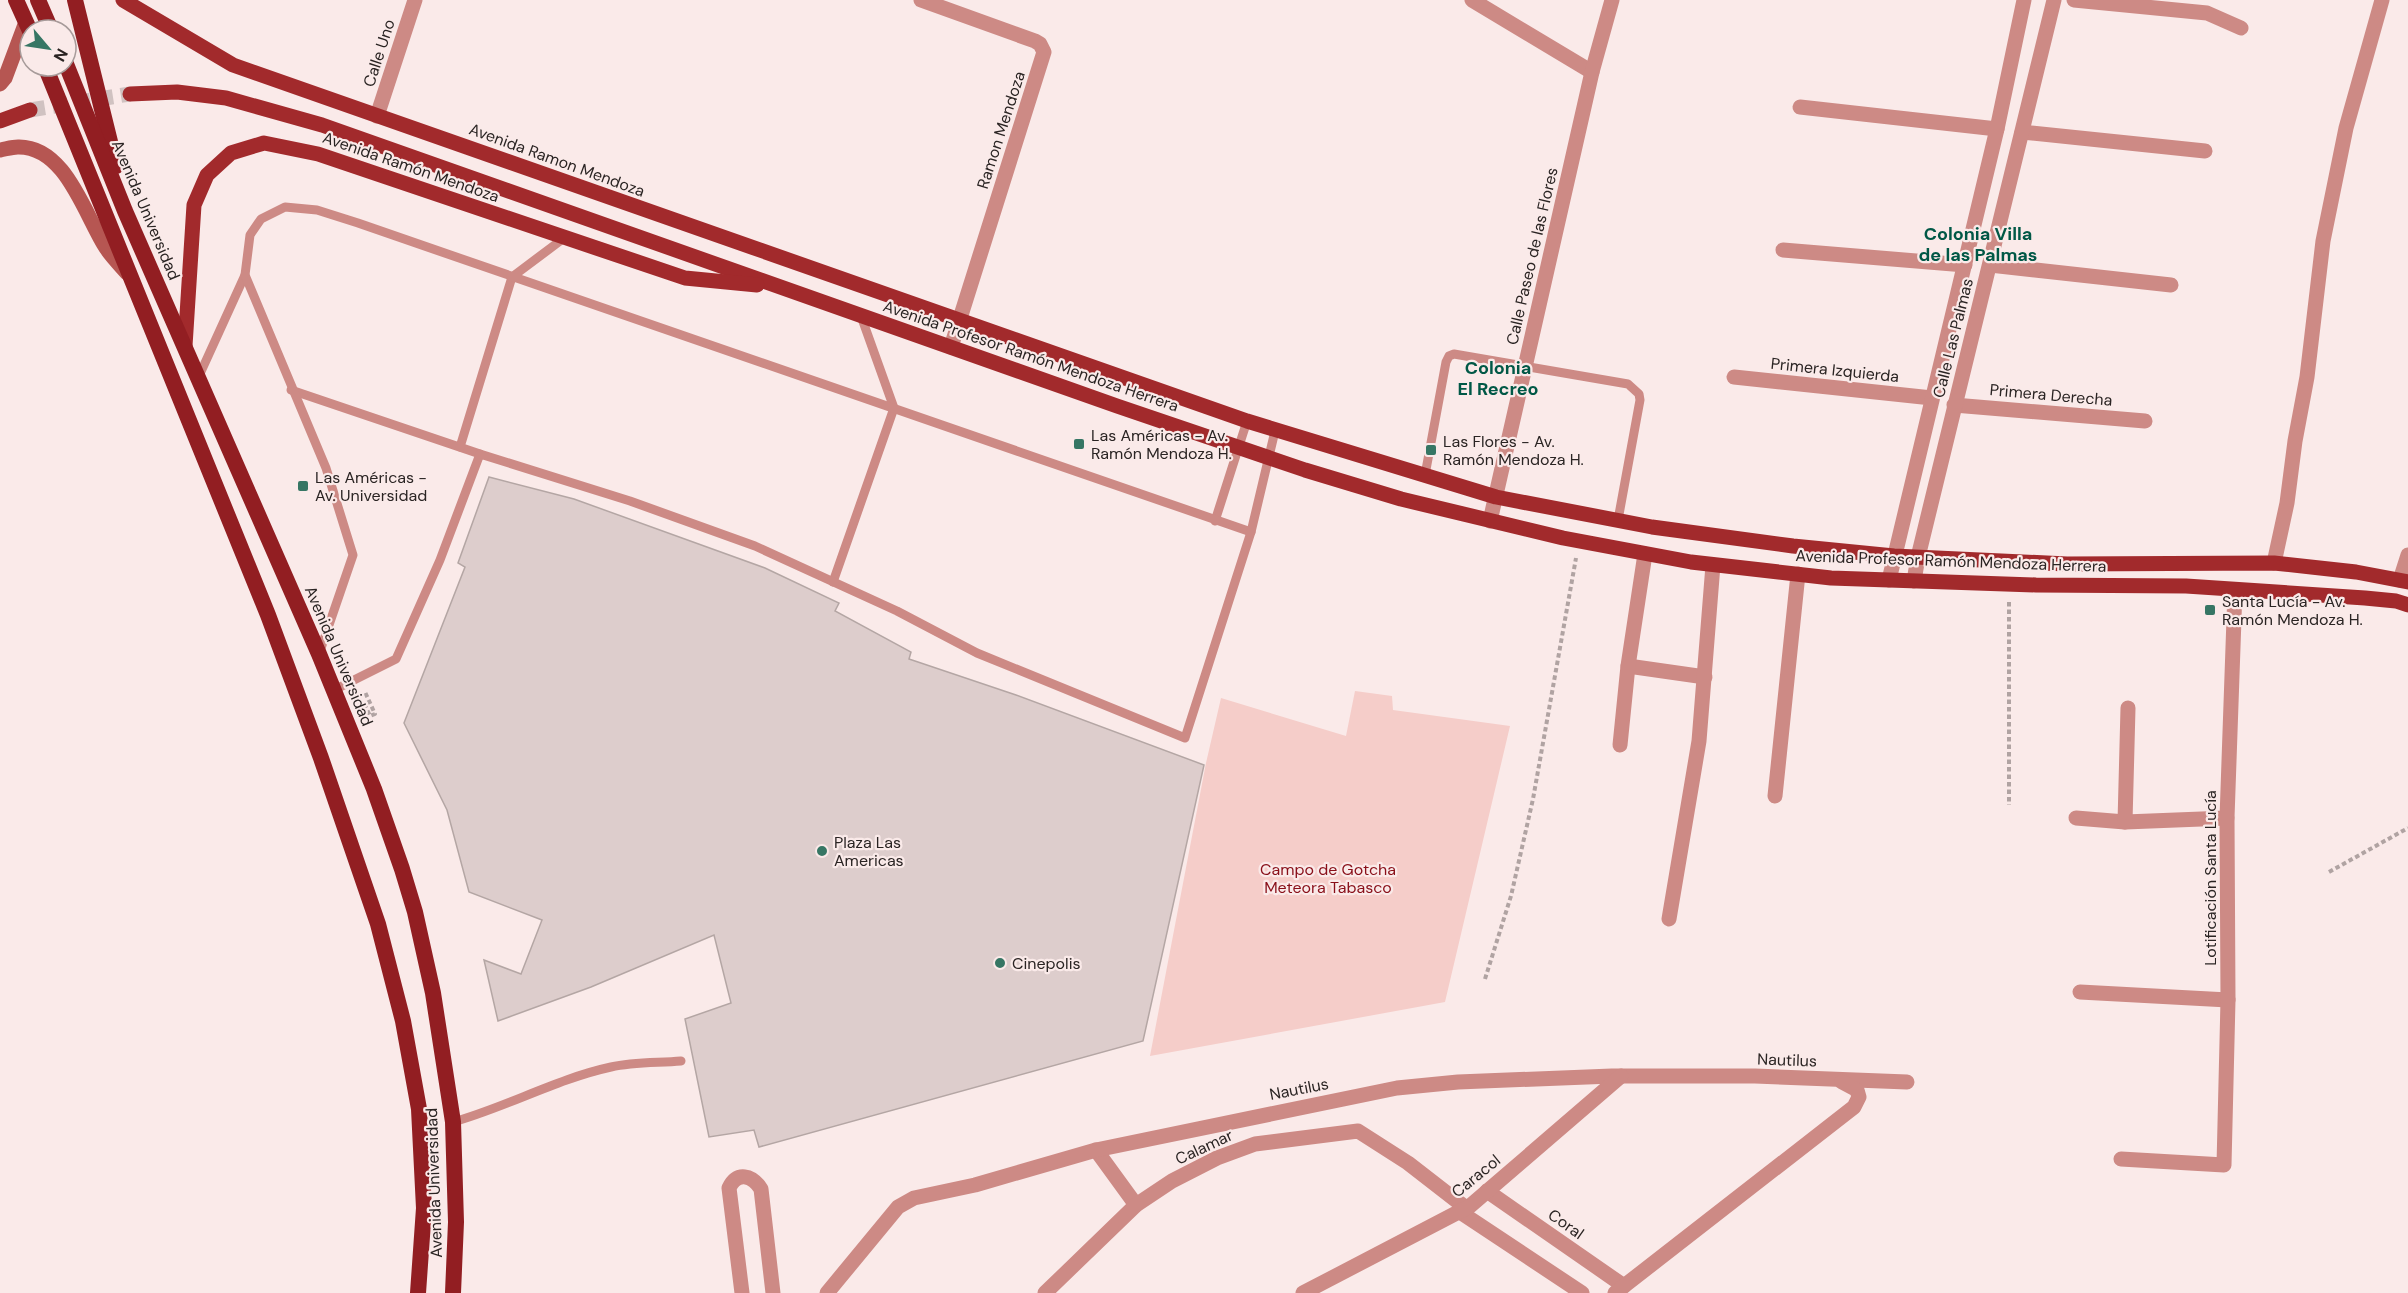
<svg xmlns="http://www.w3.org/2000/svg" width="2408" height="1293" font-family="'DM Sans',sans-serif">
<rect width="100%" height="100%" fill="#faeae9"/>
<polygon fill="#f5cdc9" points="1355,691 1392,696 1393,710 1510,726 1445,1002 1150,1056 1206,763 1221,698 1346,736"/>
<polygon fill="#ddcdcc" stroke="#b4a6a4" stroke-width="1.5" points="489,477 574,499 765,568 839,603 835,611 911,652 909,659 1016,695 1204,765 1143,1041 759,1147 754,1130 709,1137 685,1019 731,1003 714,935 591,987 498,1021 484,960 521,974 542,920 469,892 447,810 404,723 465,567 458,563"/>
<g fill="none" stroke-linecap="round" stroke-linejoin="round">
<polyline stroke="#d0c2c1" stroke-width="15" stroke-dasharray="15 8" stroke-linecap="butt" points="30,110 130,94"/>
<g stroke="#b0a3a2" stroke-width="4" stroke-dasharray="4.5 3" stroke-linecap="butt">
<polyline points="2009,602 2009,805"/>
<polyline points="358,706 364,703 370,716 375,714 365,692"/>
<polyline points="2329,872 2408,828"/>
<polyline points="1485,979 1511,896 1533,799 1576,558"/>
</g>
<g stroke="#cd8a85" stroke-width="9">
<polyline points="199,376 245,275"/>
<polyline points="291,390 480,454"/>
<polyline points="460,447 512,277 564,238"/>
<polyline points="1425,475 1446,362 1449,356 1454,354 1628,384 1639,394 1640,400 1618,520"/>
<polyline points="1215,521 1247,421"/>
<polyline points="833,582 894,408 861,316"/>
<polyline points="319,654 353,555 326,468 245,275 250,235 261,219 285,207 317,210 358,223 1251,532"/>
<polyline points="334,690 396,659 440,560 480,454 630,501 755,546 897,611 977,653 1185,738 1251,532 1275,431"/>
<path d="M453,1122C507,1107 556,1079 611,1067C634,1062 658,1063 681,1061"/>
</g>
<g stroke="#cd8a85" stroke-width="15">
<polyline points="921,0 1035,41 1040,44 1044,52 951,347"/>
<polyline points="1472,0 1592,72"/>
<polyline points="2074,0 2207,13 2241,28"/>
<polyline points="1800,107 1997,129"/>
<polyline points="377,116 415,0"/>
<polyline points="2022,132 2205,151"/>
<polyline points="1783,250 1965,265"/>
<polyline points="1990,265 2171,285"/>
<polyline points="1734,377 1932,398"/>
<polyline points="1954,405 2145,421"/>
<polyline points="1490,521 1592,72 1612,0"/>
<polyline points="2274,563 2287,503 2295,441 2307,377 2323,241 2346,128 2382,0"/>
<polyline points="1889,580 1997,129 2024,0"/>
<polyline points="2400,580 2408,555"/>
<polyline points="1914,581 1918,557 2054,0"/>
<polyline points="1628,666 1705,677"/>
<polyline points="1620,745 1628,666 1645,554"/>
<polyline points="1775,796 1798,574"/>
<polyline points="2076,818 2125,822 2227,818"/>
<polyline points="2125,822 2128,708"/>
<polyline points="1669,919 1699,741 1713,565"/>
<polyline points="2080,992 2228,1000"/>
<polyline points="1096,1150 1136,1205"/>
<polyline points="2121,1159 2224,1165 2228,1000 2227,818 2235,590"/>
<polyline points="1487,1191 1624,1286"/>
<polyline points="1460,1212 1582,1293"/>
<path d="M742,1293L729,1188C737,1171 752,1175 761,1189L773,1293"/>
<polyline points="827,1293 898,1207 914,1198 975,1185 1096,1150 1397,1088 1458,1082 1612,1076 1755,1076 1907,1082"/>
<polyline points="1045,1293 1136,1205 1172,1181 1217,1158 1255,1144 1358,1131 1408,1163 1466,1208"/>
<polyline points="1303,1293 1470,1206 1621,1076"/>
<polyline points="1615,1293 1854,1107 1859,1097 1857,1090 1842,1082"/>
</g>
<g stroke="#b65652" stroke-width="15">
<polyline points="0,84 5,78 26,22"/>
<path d="M0,150C6,149 12,147 18,147C66,146 85,216 106,248C112,257 120,265 127,273"/>
</g>
<g stroke="#a22a2c" stroke-width="15">
<polyline points="123,0 233,65 1247,421 1496,497 1652,527 1793,546 1894,556 2067,564 2274,563 2356,572 2408,582"/>
<polyline points="130,94 177,92 226,98 322,125 1117,406 1305,470 1401,499 1563,538 1691,562 1831,578 2036,585 2186,586 2365,598 2396,601 2408,605"/>
<polyline points="0,121 30,110"/>
<polyline points="185,346 194,205 207,175 231,153 264,143 318,154 685,278 757,285"/>
</g>
<g stroke="#921e22" stroke-width="16">
<polyline points="16,0 30,31"/>
<polyline points="38,0 51,30"/>
<polyline points="75,0 116,166"/>
<polyline points="66,64 125,211 319,654 374,789 402,869 415,912 433,993 453,1122 456,1222 453,1293"/>
<polyline points="45,66 268,615 321,758 378,924 403,1021 419,1109 424,1208 418,1293"/>
</g>
</g>
<g fill="#367664" stroke="#faeae9" stroke-width="2">
<rect x="1073" y="438" width="12" height="12" rx="3"/>
<rect x="1425" y="444" width="12" height="12" rx="3"/>
<rect x="297" y="480" width="12" height="12" rx="3"/>
<rect x="2204" y="604" width="12" height="12" rx="3"/>
<circle cx="822" cy="851" r="6"/>
<circle cx="1000" cy="963" r="6"/>
</g>
<g text-anchor="middle" dominant-baseline="central" stroke-width="4.5" stroke-linejoin="round" paint-order="stroke">
<g font-size="16" fill="#2a2423" stroke="#faeae9">
<text transform="translate(379 53) rotate(-72)">Calle Uno</text>
<text transform="translate(1001 130) rotate(-72)">Ramon Mendoza</text>
<text transform="translate(557 160) rotate(20)">Avenida Ramon Mendoza</text>
<text transform="translate(411 167) rotate(19)">Avenida Ramón Mendoza</text>
<text transform="translate(146 210) rotate(67)">Avenida Universidad</text>
<text transform="translate(1532 256) rotate(-77)">Calle Paseo de las Flores</text>
<text transform="translate(1953 338) rotate(-76)">Calle Las Palmas</text>
<text transform="translate(1031 356) rotate(19)">Avenida Profesor Ramón Mendoza Herrera</text>
<text transform="translate(1835 370) rotate(6)">Primera Izquierda</text>
<text transform="translate(2051 395) rotate(5)">Primera Derecha</text>
<text transform="translate(1951 561) rotate(2)">Avenida Profesor Ramón Mendoza Herrera</text>
<text transform="translate(339 656) rotate(67)">Avenida Universidad</text>
<text transform="translate(2210 878) rotate(-90)">Lotificación Santa Lucía</text>
<text transform="translate(1787 1060) rotate(2)">Nautilus</text>
<text transform="translate(1299 1089) rotate(-11)">Nautilus</text>
<text transform="translate(1204 1147) rotate(-25)">Calamar</text>
<text transform="translate(1476 1176) rotate(-39)">Caracol</text>
<text transform="translate(434 1183) rotate(-92)">Avenida Universidad</text>
<text transform="translate(1566 1224) rotate(35)">Coral</text>
</g>
<g font-size="16" fill="#2a2423" stroke="#faeae9" text-anchor="start">
<text x="1091" y="435">Las Américas - Av.<tspan x="1091" dy="18">Ramón Mendoza H.</tspan></text>
<text x="1443" y="441">Las Flores - Av.<tspan x="1443" dy="18">Ramón Mendoza H.</tspan></text>
<text x="315" y="477">Las Américas -<tspan x="315" dy="18">Av. Universidad</tspan></text>
<text x="2222" y="601">Santa Lucía - Av.<tspan x="2222" dy="18">Ramón Mendoza H.</tspan></text>
<text x="834" y="842">Plaza Las<tspan x="834" dy="18">Americas</tspan></text>
<text x="1012" y="963">Cinepolis</text>
</g>
<g font-size="16" fill="#890f19" stroke="#faeae9">
<text x="1328" y="869">Campo de Gotcha<tspan x="1328" dy="18">Meteora Tabasco</tspan></text>
</g>
<g font-size="18" font-weight="bold" fill="#005846" stroke="#faeae9">
<text x="1978" y="234">Colonia Villa<tspan x="1978" dy="21">de las Palmas</tspan></text>
<text x="1498" y="368">Colonia<tspan x="1498" dy="21">El Recreo</tspan></text>
</g>
</g>
<g transform="translate(48 48) rotate(119)"><circle r="28" fill="#faeae9" stroke="#a79b9a" stroke-width="1.5"/>
<path d="M0-4.5L10 22L0 15L-10 22Z" fill="#367664"/>
<text y="-9" font-size="16" font-weight="bold" text-anchor="middle" fill="#2a2423">N</text>
</g>
</svg>
